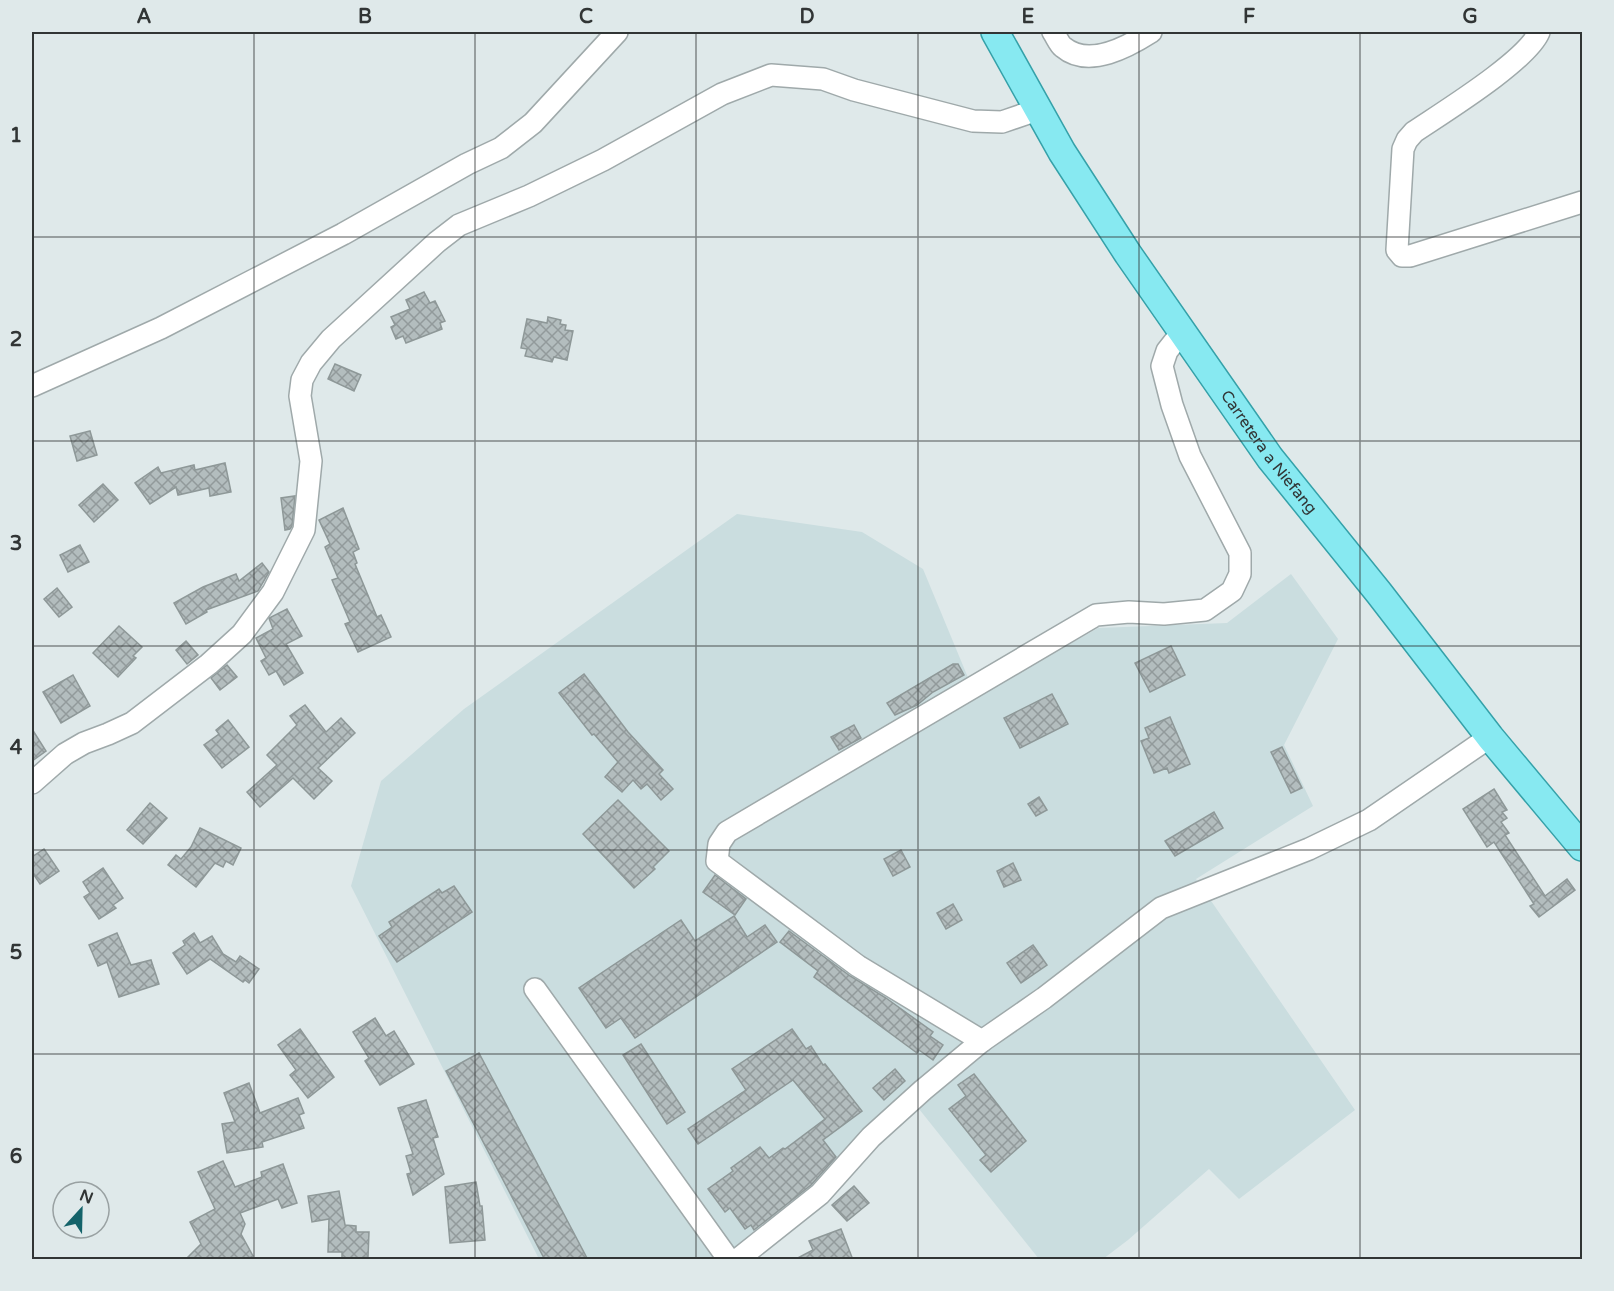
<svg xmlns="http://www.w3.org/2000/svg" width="1614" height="1291" font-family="'Varela Round',sans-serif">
<defs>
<pattern id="building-cross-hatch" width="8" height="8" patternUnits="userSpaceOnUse" patternTransform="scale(1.5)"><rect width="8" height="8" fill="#b3bdbe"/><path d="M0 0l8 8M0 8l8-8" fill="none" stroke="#929a9b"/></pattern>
</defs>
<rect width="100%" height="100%" fill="#dfe9ea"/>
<polygon fill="#cadddf" points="737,514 862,532 923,569 976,697 1098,628 1227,623 1291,574 1338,639 1284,745 1313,806 1196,879 1355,1110 1239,1199 1209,1169 1128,1240 1103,1259 1039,1259 919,1109 747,1243 722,1259 539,1259 351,886 381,781 464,709"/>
<g fill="url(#building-cross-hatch)" stroke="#8e9898" stroke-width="1.5">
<polygon points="424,292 430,303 435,301 445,321 440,323 442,329 406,343 403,336 396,339 391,327 395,325 391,317 410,309 406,300"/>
<polygon points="548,317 561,320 560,324 566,325 565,330 573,331 567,360 554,357 552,362 525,356 527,349 521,348 527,319 547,323"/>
<polygon points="335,364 361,375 354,391 328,379"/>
<polygon points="90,431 97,455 77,461 70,436"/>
<polygon points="225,463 231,492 210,496 209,488 178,495 176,487 150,504 135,483 158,467 161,473 194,465 195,470"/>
<polygon points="103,484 118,500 94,522 79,505"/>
<polygon points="295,496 292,526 290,529 285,530 281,498"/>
<polygon points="343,508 359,549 353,552 357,563 355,564 377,617 381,615 391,637 358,652 345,624 350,622 332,580 338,578 325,547 330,544 319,520"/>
<polygon points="80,545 89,562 68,572 60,555"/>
<polygon points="262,563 269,572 258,591 206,610 207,612 186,624 174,603 203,587 236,574 239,581"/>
<polygon points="57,588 72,607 59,617 44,599"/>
<polygon points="287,609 302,636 286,644 303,673 284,685 276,671 269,675 261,661 266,658 256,638 273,629 269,618"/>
<polygon points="119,626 142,647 133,656 136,658 118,677 93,653"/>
<polygon points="186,641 198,655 187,664 176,650"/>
<polygon points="1171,646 1185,675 1150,692 1135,663"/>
<polygon points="953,664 958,664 964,675 933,692 917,705 895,715 887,703"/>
<polygon points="227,665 237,677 220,690 211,678"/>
<polygon points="584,674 628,732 663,770 659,774 673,789 661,800 647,784 641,789 633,780 622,792 605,777 618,762 594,734 592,735 559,693"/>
<polygon points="73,675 90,706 61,723 43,692"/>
<polygon points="1052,694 1068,724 1020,748 1004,718"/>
<polygon points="305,705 326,732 341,718 355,733 318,768 332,781 314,799 293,778 260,807 247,792 277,765 267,755 297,725 290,716"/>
<polygon points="1170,717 1190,764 1169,773 1167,768 1154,773 1141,741 1149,738 1145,728"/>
<polygon points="228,720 249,747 222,768 204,745 219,734 216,730"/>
<polygon points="854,725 861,738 839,750 831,737"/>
<polygon points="32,729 46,751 32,761"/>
<polygon points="1282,747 1302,788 1291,793 1271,752"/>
<polygon points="1494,789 1507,810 1502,812 1507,818 1501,822 1509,833 1505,835 1545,896 1567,879 1575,890 1539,917 1530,906 1534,904 1494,842 1487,847 1463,809"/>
<polygon points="1039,797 1047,810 1036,816 1028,804"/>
<polygon points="618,800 669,851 653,867 655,869 634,888 583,834"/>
<polygon points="150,803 167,818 143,844 127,830"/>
<polygon points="1214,812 1223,828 1175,856 1165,841"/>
<polygon points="200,828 241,848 233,865 226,861 223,867 215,863 196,887 168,865 176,855 181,859 191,847"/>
<polygon points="44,849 59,871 40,884 32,872 32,857"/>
<polygon points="901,850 910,867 893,876 884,859"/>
<polygon points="1013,863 1021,880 1004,887 997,871"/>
<polygon points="103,868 123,898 113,905 116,908 99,919 84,897 90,893 83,882"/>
<polygon points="715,875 746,899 735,915 703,892"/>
<polygon points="454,886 472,912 397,962 379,936 392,927 389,922 439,889 442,893"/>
<polygon points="953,904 962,920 946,929 937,913"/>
<polygon points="734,916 747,937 765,925 777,942 635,1038 621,1018 606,1028 579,988 681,920 695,941"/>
<polygon points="789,931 850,976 886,998 933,1032 930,1036 943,1045 933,1060 919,1050 917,1053 814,977 818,971 780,942"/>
<polygon points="117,933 131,965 151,960 159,984 119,997 107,962 98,966 89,945"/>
<polygon points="194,933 200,943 212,936 223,954 236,962 240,956 259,969 249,983 245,980 243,982 210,959 187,974 173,953 185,945 183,941"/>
<polygon points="1033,945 1047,965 1021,983 1007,963"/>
<polygon points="375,1018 386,1036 394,1031 414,1064 380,1085 365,1061 369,1058 353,1032"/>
<polygon points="300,1029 334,1077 308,1098 290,1075 296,1070 278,1045"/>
<polygon points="792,1029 806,1049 811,1046 823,1065 825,1064 862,1111 823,1140 836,1157 811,1185 754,1230 751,1225 745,1229 730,1208 725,1212 708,1189 733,1171 731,1168 760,1147 769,1158 783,1148 785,1149 825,1119 793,1080 698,1144 688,1129 746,1090 732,1069"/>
<polygon points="641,1044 685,1112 667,1124 623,1055"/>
<polygon points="479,1053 588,1260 545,1260 446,1071"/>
<polygon points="895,1069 905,1081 884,1100 873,1088"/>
<polygon points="974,1074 1026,1141 991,1172 980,1160 986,1155 949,1109 966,1096 958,1085"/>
<polygon points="249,1083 260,1113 298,1098 304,1113 299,1115 304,1128 262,1142 263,1147 227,1153 222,1124 235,1122 224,1093"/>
<polygon points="426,1100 438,1137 433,1138 444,1174 413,1195 407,1174 411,1173 406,1156 413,1154 398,1108"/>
<polygon points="223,1161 235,1187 262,1177 261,1172 283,1164 297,1203 282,1208 278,1199 240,1213 245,1224 241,1234 253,1256 246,1260 185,1260 201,1244 190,1222 215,1209 198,1172"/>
<polygon points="476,1182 480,1206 482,1206 485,1240 450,1243 445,1187"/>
<polygon points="854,1186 869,1203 847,1221 832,1205"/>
<polygon points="339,1191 345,1225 356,1226 356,1232 369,1232 368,1257 342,1260 342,1252 328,1252 329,1219 312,1222 308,1196"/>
<polygon points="841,1229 853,1260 794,1260 813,1250 809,1241"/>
</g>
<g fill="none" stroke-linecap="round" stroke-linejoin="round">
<g stroke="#9fa9aa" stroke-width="24">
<g id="minor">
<path d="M1053,32C1056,36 1059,44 1063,47C1089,69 1129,46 1151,32"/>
<path d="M1539,32C1527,61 1442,113 1414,132L1407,140L1403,149L1397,250L1402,256H1410L1582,202"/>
<polyline points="32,386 161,328 343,234 467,164 501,148 533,123 617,32"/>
<polyline points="32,783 65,754 84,743 108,734 132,723 209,664 242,634 273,592 304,530 311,461 300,396 302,380 311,363 331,339 437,242 459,225 529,196 603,160 722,94 771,75 823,79 854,90 973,121 1002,122 1040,109"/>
<polyline points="535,989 729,1260"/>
<polyline points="982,1041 858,966 717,861 719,844 727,832 1096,615 1129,612 1164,614 1205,610 1232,591 1240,574 1240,553 1190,456 1172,405 1162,366 1167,351 1182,332"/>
<polyline points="737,1260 820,1194 871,1137 923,1090 982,1041 1044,998 1161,908 1309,849 1369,820 1490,737"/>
</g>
</g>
<g stroke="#35a1a9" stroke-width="30">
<g id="major">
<path id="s1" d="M995,32L1062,152L1128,254L1270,458L1379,593L1490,737L1582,847"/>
</g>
</g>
<use href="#minor" stroke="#fff" stroke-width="21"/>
<use href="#major" stroke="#87e9f1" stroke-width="27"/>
</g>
<path fill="none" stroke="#313535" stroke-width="1.5" stroke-opacity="0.55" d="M254,32V1260M475,32V1260M696,32V1260M918,32V1260M1139,32V1260M1360,32V1260M32,237H1582M32,441H1582M32,646H1582M32,850H1582M32,1054H1582"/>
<g text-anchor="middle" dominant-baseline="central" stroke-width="4.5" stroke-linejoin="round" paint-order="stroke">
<g font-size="16" fill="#313535" stroke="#dfe9ea">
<text stroke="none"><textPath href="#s1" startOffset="502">Carretera a Niefang</textPath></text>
</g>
</g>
<rect width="1614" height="1291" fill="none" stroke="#dfe9ea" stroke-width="66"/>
<g transform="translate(81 1210) rotate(22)"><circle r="28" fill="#dfe9ea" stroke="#99a1a2" stroke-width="1.5"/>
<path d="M0-4.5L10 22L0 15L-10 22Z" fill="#14636a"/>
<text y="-9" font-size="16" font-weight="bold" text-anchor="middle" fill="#313535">N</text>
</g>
<rect x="33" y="33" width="1548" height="1225" fill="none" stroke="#313535" stroke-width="2"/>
<g font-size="20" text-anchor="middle" font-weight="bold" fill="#313535">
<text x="144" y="23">A</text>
<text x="365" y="23">B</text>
<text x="586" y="23">C</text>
<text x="807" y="23">D</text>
<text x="1028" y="23">E</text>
<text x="1249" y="23">F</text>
<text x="1470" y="23">G</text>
<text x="16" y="142">1</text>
<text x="16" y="346">2</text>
<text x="16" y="550">3</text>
<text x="16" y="754">4</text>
<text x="16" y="959">5</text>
<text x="16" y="1163">6</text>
</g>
</svg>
